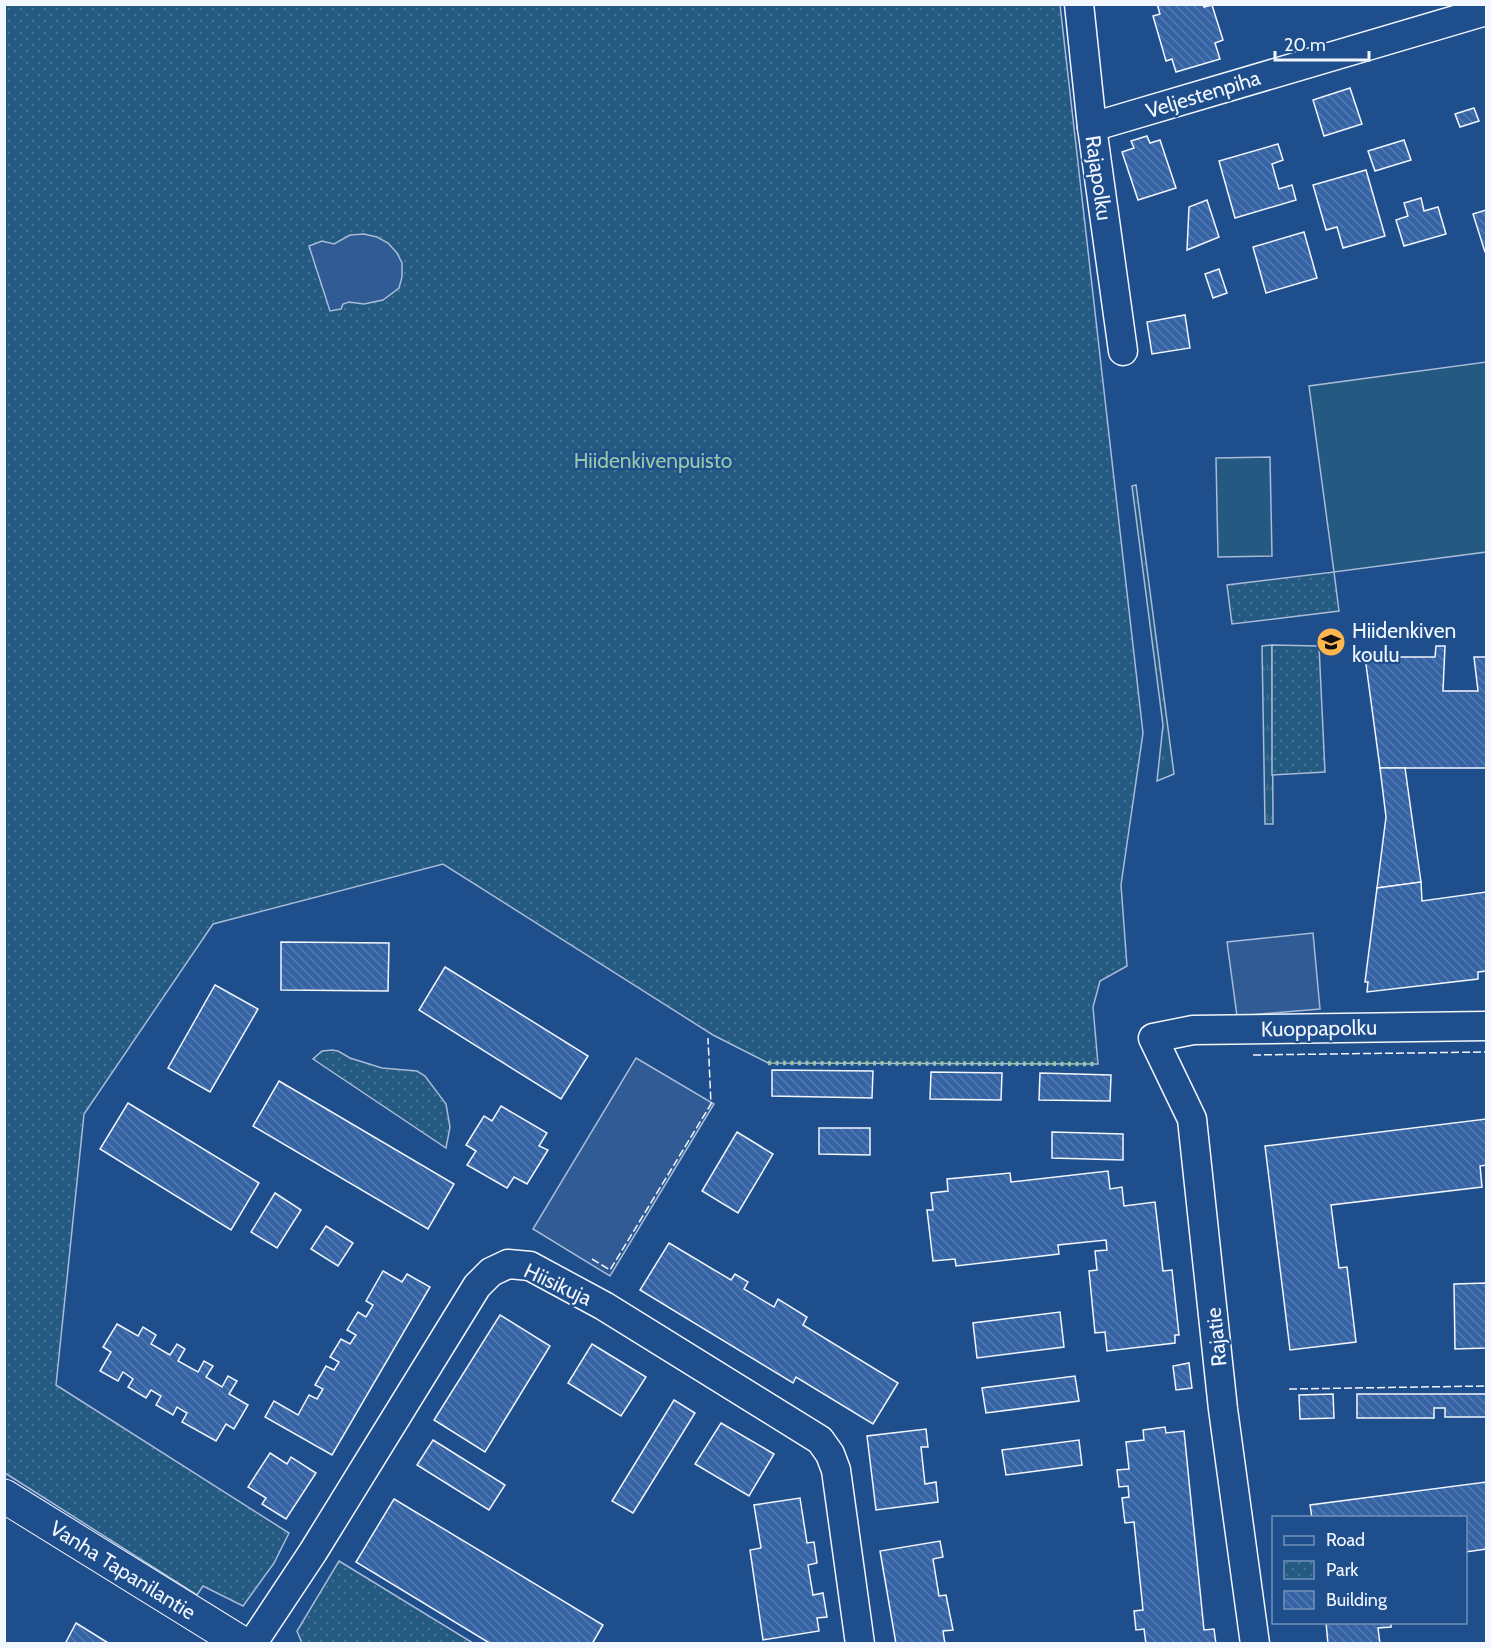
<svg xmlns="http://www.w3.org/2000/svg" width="1491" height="1648" font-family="Cabin,sans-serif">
<defs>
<pattern id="grass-tufts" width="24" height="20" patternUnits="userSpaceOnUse" patternTransform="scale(1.5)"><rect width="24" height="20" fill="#245a82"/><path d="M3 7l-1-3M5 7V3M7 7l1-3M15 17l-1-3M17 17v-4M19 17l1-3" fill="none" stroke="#447295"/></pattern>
<pattern id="park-dots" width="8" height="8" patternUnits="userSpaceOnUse" patternTransform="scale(1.5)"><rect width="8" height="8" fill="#245a82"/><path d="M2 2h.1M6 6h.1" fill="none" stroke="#447295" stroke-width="1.8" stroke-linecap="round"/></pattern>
<pattern id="building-back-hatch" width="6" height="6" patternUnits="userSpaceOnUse" patternTransform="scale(1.5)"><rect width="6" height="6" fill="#3563a3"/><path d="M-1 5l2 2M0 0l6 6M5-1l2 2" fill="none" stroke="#537ab1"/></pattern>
</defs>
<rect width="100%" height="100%" fill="#1f4e8c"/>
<g fill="url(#grass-tufts)" stroke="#a8bbd7" stroke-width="1.5">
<polygon points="1136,485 1174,774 1157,781 1163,725 1132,486"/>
<polygon points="1272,645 1273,824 1265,824 1262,646"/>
</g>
<g fill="url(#park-dots)" stroke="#a8bbd7" stroke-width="1.5">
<polygon points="4,5 1060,5 1143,733 1121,885 1127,966 1100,981 1093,1007 1098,1064 768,1063 713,1035 443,864 213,924 84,1114 56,1385 289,1533 274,1563 243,1606 203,1586 197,1595 5,1473"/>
<polygon points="1334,572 1339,611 1232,624 1227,585"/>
<polygon points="1272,645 1319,646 1325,772 1272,775"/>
<polygon points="332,1050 338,1051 350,1058 382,1068 417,1071 425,1076 446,1104 450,1127 446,1148 313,1059 322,1051"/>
<polygon points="339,1561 473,1643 302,1643 297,1631"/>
</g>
<g fill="#245a82" stroke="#a8bbd7" stroke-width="1.5">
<polygon points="1486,362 1486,552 1334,572 1309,386"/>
<polygon points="1270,457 1272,556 1218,557 1216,458"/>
</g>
<g fill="#305b95" stroke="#a8bbd7" stroke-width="1.5">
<polygon points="364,234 377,237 388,243 397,253 402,263 402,277 399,288 383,300 364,304 349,302 343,304 341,309 330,311 309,246 322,241 334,244 350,235"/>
<polygon points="1313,933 1320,1009 1237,1016 1227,942"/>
<polygon points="636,1058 714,1104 610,1276 533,1229"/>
</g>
<g fill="url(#building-back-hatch)" stroke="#f2f6ff" stroke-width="1.5">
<polygon points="1157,4 1203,4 1204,7 1212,5 1223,40 1215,43 1220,59 1176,72 1172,59 1166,61 1153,16 1160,14"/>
<polygon points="1350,88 1362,124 1324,136 1313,100"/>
<polygon points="1474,108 1479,121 1460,127 1455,114"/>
<polygon points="1147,136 1150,143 1160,140 1176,188 1138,200 1122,152 1134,148 1131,141"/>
<polygon points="1404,140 1411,160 1375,171 1368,151"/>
<polygon points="1278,144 1283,160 1272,164 1279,189 1292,185 1296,200 1235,218 1219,161"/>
<polygon points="1366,170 1385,236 1343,248 1337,227 1326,230 1313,185"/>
<polygon points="1421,198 1424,211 1438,207 1446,234 1404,246 1396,220 1408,216 1404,203"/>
<polygon points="1207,200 1219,237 1187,250 1189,207"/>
<polygon points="1486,210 1486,252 1485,252 1473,214"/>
<polygon points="1304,232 1317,278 1266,293 1253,247"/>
<polygon points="1219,269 1227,293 1213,298 1205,274"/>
<polygon points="1185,315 1190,348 1152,354 1147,322"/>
<polygon points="1436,646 1445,646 1443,691 1478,691 1474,657 1486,657 1486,768 1380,768 1365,657 1435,657"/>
<polygon points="1380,768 1405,768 1421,882 1377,888 1386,817"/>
<polygon points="1421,882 1422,901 1486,892 1486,971 1478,972 1478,979 1367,992 1368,982 1365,982 1377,888"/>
<polygon points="281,942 389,943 388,991 281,990"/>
<polygon points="445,967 588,1056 561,1099 419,1010"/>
<polygon points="215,985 258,1009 210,1092 168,1068"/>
<polygon points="772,1070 873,1071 872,1098 772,1096"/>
<polygon points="931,1072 1002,1073 1001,1100 930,1099"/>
<polygon points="1040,1073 1111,1075 1110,1101 1039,1100"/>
<polygon points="279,1081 454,1184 428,1229 253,1126"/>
<polygon points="128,1103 259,1183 231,1230 100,1149"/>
<polygon points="501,1106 547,1133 539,1146 548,1150 527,1184 514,1177 507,1188 467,1165 476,1151 466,1145 484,1116 492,1121"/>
<polygon points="1486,1119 1486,1165 1480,1166 1482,1187 1331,1205 1339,1268 1347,1267 1356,1342 1290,1350 1265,1146"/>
<polygon points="819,1128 870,1128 870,1155 819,1154"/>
<polygon points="737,1132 773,1154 738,1213 702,1191"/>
<polygon points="1052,1132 1123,1134 1123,1160 1052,1158"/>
<polygon points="1108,1171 1110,1189 1122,1187 1124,1206 1155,1202 1163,1271 1172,1270 1179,1335 1175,1335 1175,1343 1107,1351 1105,1332 1095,1333 1089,1271 1097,1270 1095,1251 1107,1250 1106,1240 1058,1245 1059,1254 956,1266 955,1259 933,1261 927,1210 933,1210 931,1193 948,1191 947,1179 1010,1173 1011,1182"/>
<polygon points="275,1193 301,1210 277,1248 251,1232"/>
<polygon points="326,1226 353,1243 338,1266 311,1249"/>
<polygon points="669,1243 731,1280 735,1274 748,1282 744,1289 774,1307 778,1299 807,1317 803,1325 898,1383 873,1424 796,1377 793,1383 640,1290"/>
<polygon points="383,1271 402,1282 407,1274 430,1287 332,1455 265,1417 274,1401 298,1415 309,1395 317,1399 323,1389 315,1385 326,1366 334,1370 339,1362 330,1357 341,1339 350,1344 356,1335 347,1330 358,1312 366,1317 373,1305 366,1301"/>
<polygon points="1486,1283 1486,1348 1455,1349 1454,1284"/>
<polygon points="1060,1312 1064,1347 977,1358 973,1323"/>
<polygon points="500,1315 550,1346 485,1452 434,1420"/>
<polygon points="117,1324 138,1336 143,1327 156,1335 151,1344 170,1355 177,1344 185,1349 178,1361 198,1372 204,1361 213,1366 206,1377 222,1387 228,1376 237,1381 229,1394 248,1405 234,1429 226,1424 216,1441 182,1422 187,1413 177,1407 173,1415 156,1405 161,1396 151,1390 146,1398 128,1387 133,1379 123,1372 118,1381 100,1371 111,1352 103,1347"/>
<polygon points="592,1344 646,1377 621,1416 568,1383"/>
<polygon points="1189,1363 1192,1388 1176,1390 1173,1366"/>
<polygon points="1075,1376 1079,1401 986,1413 982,1388"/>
<polygon points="1333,1394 1334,1418 1300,1419 1299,1395"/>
<polygon points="1357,1394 1486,1394 1486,1417 1445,1417 1445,1408 1434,1408 1434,1418 1357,1418"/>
<polygon points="674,1400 695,1413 633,1513 612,1501"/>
<polygon points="721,1423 774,1454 749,1496 695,1464"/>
<polygon points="1165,1427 1166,1433 1184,1431 1204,1630 1214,1629 1216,1644 1146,1644 1144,1629 1136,1630 1134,1611 1143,1610 1134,1522 1125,1523 1122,1498 1129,1497 1128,1486 1119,1487 1117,1470 1129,1469 1126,1442 1144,1440 1143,1430"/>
<polygon points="926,1429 928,1447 921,1447 925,1484 936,1482 938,1502 876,1510 867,1436"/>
<polygon points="433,1440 505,1485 489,1510 417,1465"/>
<polygon points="1079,1440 1082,1465 1006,1475 1002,1450"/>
<polygon points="270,1453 287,1464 291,1457 316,1473 286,1519 262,1504 266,1498 248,1487"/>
<polygon points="1486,1482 1486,1549 1466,1552 1466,1518 1312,1518 1310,1505"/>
<polygon points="800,1498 807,1543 814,1542 817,1563 808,1565 813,1595 823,1593 827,1617 817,1618 819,1631 763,1640 750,1550 761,1548 754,1505"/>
<polygon points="394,1499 603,1625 592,1644 491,1644 356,1562"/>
<polygon points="940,1541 943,1557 933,1559 939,1596 946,1595 953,1630 943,1631 945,1644 896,1644 880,1551"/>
<polygon points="1326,1622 1391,1622 1391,1627 1378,1628 1380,1644 1328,1644"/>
<polygon points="76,1623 110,1644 65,1644"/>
</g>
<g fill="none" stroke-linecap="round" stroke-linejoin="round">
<g stroke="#f2f6ff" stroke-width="31">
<g id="minor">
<polyline points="1079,4 1092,127 1123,351"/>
<polyline points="1092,127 1486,11"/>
<polyline points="252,1644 313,1552 477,1286 491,1272 508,1264 530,1266 604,1306 820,1440 830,1454 836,1470 860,1644"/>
<polyline points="1255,1644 1223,1409 1192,1119 1153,1038 1193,1030 1486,1026"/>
</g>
</g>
<g stroke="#f2f6ff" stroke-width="35">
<polyline id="tertiary" points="4,1496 243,1644"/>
</g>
<use href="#minor" stroke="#1f4e8c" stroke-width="28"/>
<use href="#tertiary" stroke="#1f4e8c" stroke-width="33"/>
<polyline stroke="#97c8a6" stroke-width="4.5" stroke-dasharray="3 4.5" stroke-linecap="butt" points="768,1063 1098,1064"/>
<g stroke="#f2f6ff" stroke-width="1.5" stroke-dasharray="8 3" stroke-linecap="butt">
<polyline points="1253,1055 1486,1052"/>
<polyline points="592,1259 610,1270 711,1104 708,1038"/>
<polyline points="1289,1389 1486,1386"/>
</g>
</g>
<defs>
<g id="school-disc" transform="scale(1.5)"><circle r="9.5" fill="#ffb74d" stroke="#1f4e8c"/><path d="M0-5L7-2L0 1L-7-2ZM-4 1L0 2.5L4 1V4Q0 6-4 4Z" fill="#111"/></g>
</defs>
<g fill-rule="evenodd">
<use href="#school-disc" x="1331" y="642"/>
</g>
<g text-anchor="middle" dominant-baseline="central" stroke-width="4.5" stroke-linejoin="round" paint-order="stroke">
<g font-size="21" fill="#f2f6ff" stroke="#1f4e8c">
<text transform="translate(1203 94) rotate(-17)">Veljestenpiha</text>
<text transform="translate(1099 178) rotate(82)">Rajapolku</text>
<text transform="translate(1319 1028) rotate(-1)">Kuoppapolku</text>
<text transform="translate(558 1284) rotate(25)">Hiisikuja</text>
<text transform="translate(1216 1337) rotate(-96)">Rajatie</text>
<text transform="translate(123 1570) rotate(32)">Vanha Tapanilantie</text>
</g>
<g font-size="21" fill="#97c8a6" stroke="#1f4e8c">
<text x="653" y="460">Hiidenkivenpuisto</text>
</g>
<g font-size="21" fill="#f2f6ff" stroke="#1f4e8c" text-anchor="start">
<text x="1352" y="630">Hiidenkiven<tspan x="1352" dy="24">koulu</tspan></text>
</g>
</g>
<rect width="1491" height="1648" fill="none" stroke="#f2f6ff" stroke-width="12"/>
<rect x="1272" y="1516" width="195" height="108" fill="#1f4e8c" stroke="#7391ba" stroke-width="1.5"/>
<rect x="1284" y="1536" width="30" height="9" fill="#1f4e8c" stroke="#7391ba" stroke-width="1.5"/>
<text x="1326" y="1546" font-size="18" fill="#f2f6ff">Road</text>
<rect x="1284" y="1561" width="30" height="18" fill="url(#park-dots)" stroke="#7391ba" stroke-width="1.5"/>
<text x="1326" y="1576" font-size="18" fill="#f2f6ff">Park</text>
<rect x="1284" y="1591" width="30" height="18" fill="url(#building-back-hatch)" stroke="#7391ba" stroke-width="1.5"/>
<text x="1326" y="1606" font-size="18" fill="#f2f6ff">Building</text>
<path d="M1275 51v9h94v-9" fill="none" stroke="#f2f6ff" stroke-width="3"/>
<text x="1284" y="51" font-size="18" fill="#f2f6ff" stroke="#1f4e8c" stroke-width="4.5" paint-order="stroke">20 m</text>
</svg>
